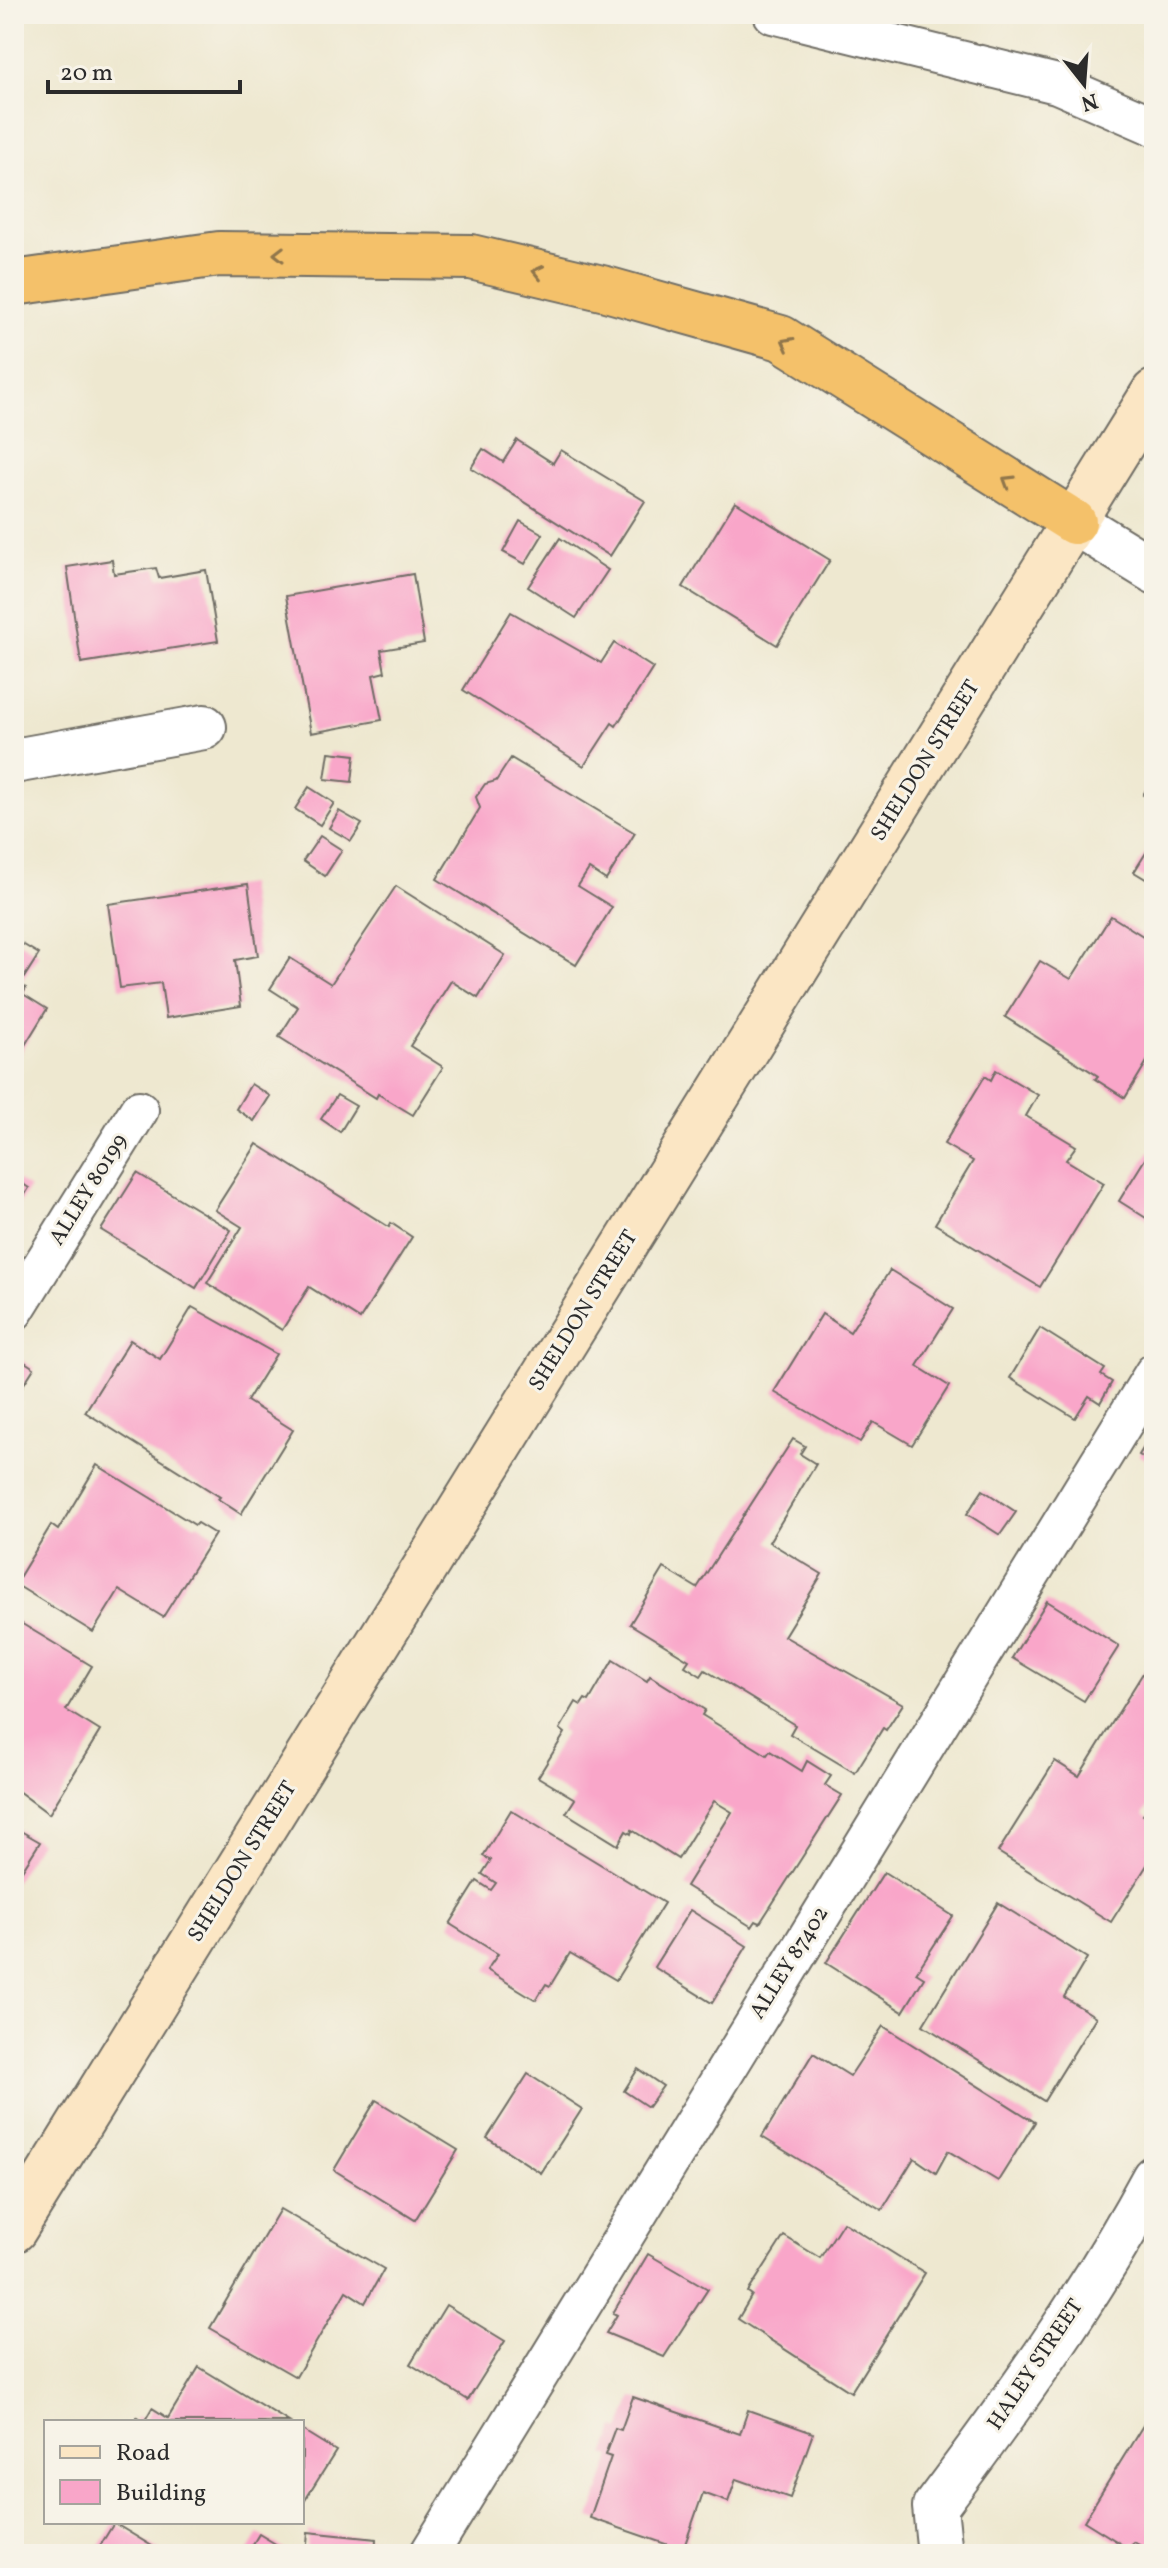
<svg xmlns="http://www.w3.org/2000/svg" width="1168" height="2568" font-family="Vollkorn,serif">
<rect width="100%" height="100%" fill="#f7f3e8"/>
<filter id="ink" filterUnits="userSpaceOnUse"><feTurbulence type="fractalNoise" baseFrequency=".0125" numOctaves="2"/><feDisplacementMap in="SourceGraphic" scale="16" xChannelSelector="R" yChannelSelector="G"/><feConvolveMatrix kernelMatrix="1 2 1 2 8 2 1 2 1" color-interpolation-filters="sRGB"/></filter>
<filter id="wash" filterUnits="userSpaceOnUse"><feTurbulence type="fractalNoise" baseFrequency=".006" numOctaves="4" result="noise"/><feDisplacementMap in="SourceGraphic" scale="32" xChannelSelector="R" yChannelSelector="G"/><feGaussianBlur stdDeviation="1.8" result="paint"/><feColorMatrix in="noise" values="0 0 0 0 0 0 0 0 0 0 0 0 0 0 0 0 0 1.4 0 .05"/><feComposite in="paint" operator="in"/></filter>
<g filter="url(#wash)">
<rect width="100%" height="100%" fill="#eee8d0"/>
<g id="blocks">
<g fill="#f9a6c9">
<polygon points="517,440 553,463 561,450 645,501 610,556 471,468 483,449 503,462"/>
<polygon points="735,502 830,560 777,645 683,587"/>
<polygon points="520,521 543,534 525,564 503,552"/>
<polygon points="560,538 608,570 576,618 528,587"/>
<polygon points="112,560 114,574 156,568 159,578 206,570 218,641 81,663 67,567"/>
<polygon points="413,574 424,643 381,650 385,672 373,675 382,720 311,733 286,596"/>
<polygon points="511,612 601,663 614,643 653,668 616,726 612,723 584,766 463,690"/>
<polygon points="329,752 355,755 352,782 325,779"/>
<polygon points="511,758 635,833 606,880 589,869 578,886 612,907 576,965 437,879 480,808 476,797 485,784 496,781"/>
<polygon points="1154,777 1154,801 1143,795"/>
<polygon points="309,787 334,803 320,825 295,809"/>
<polygon points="339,811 362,824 351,841 329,828"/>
<polygon points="320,836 342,850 325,876 303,861"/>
<polygon points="1154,840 1154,884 1134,872"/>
<polygon points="248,884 258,956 235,960 241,1006 166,1018 161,983 120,988 108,904"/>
<polygon points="396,886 505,955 478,998 451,981 410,1046 443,1067 413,1115 378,1094 376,1098 279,1037 298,1007 270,989 290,958 331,984"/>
<polygon points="1111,916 1154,943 1154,1050 1125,1098 1095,1079 1098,1076 1005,1017 1040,961 1071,979"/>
<polygon points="14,939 39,954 20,984 26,988 23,994 47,1009 17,1058 14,1056"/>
<polygon points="996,1070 1038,1095 1026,1116 1076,1146 1066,1160 1104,1183 1040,1287 935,1224 973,1161 944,1144 985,1076 991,1080"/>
<polygon points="251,1084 270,1096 254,1121 236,1109"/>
<polygon points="337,1095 356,1106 340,1132 321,1119"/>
<polygon points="257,1144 389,1227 391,1223 412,1237 360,1319 309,1287 282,1330 207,1283 242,1227 215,1210"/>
<polygon points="1150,1151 1154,1153 1154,1223 1119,1201"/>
<polygon points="137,1173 231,1230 196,1288 101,1230"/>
<polygon points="14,1178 29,1188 14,1212"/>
<polygon points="890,1270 953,1309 917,1366 949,1386 912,1445 873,1422 860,1442 774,1392 822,1314 850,1332"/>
<polygon points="192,1307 276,1354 247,1401 293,1430 241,1514 218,1499 220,1497 85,1412 130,1340 160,1359"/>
<polygon points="1040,1328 1105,1369 1101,1375 1112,1382 1100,1403 1089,1396 1075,1418 1010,1378"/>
<polygon points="14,1355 34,1368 20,1390 14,1386"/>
<polygon points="1154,1431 1154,1464 1139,1455"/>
<polygon points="793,1439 805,1446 800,1454 816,1464 769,1542 822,1574 784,1636 903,1704 886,1730 883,1728 855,1773 790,1734 795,1725 705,1670 701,1676 685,1666 689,1660 630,1624 664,1568 697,1588"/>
<polygon points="97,1465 195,1525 197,1523 215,1534 163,1617 119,1590 93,1632 15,1584 51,1525 58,1530"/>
<polygon points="983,1490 1016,1512 1000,1535 967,1514"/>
<polygon points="1047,1601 1119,1646 1084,1701 1012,1658"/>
<polygon points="14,1619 92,1666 66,1710 100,1731 49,1814 14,1788"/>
<polygon points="613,1660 647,1681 650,1676 705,1710 702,1715 767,1755 770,1751 802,1771 807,1761 831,1776 825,1785 842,1795 760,1923 756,1921 752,1927 686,1886 732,1812 714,1801 678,1859 632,1830 631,1834 626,1831 618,1845 566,1813 575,1799 538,1777 565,1733 560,1729 576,1702 581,1705 585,1699 589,1701"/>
<polygon points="1148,1665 1154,1668 1154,1798 1143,1815 1154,1822 1154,1854 1111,1922 998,1852 1055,1761 1079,1776"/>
<polygon points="511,1810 664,1903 616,1980 570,1953 550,1986 546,1984 536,2000 487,1970 498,1954 450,1924 477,1881 491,1890 496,1883 482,1874 491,1860 483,1856"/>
<polygon points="19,1830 40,1842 14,1883 14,1831"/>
<polygon points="884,1872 953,1916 916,1973 924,1978 903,2012 826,1963"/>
<polygon points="998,1903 1087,1958 1064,1997 1096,2017 1044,2101 923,2025"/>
<polygon points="690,1910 747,1946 712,2003 654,1967"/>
<polygon points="883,2026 1035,2122 998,2181 948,2151 936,2173 914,2158 882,2210 762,2137 813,2053 850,2076"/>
<polygon points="638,2069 663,2086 648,2107 624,2091"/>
<polygon points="528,2074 582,2109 541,2173 487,2138"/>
<polygon points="376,2100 458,2150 415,2220 334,2170"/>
<polygon points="280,2209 384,2269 365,2303 346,2291 296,2377 210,2328"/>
<polygon points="843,2222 925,2273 851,2392 738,2319 752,2295 748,2292 784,2236 820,2258"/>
<polygon points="648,2254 708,2289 664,2357 606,2333 617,2315 613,2313"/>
<polygon points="446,2305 505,2341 468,2400 410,2364"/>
<polygon points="199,2367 289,2422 134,2422 137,2417 144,2422 152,2408 168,2418"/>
<polygon points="633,2397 740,2434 748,2410 813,2433 790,2498 736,2479 728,2502 703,2493 683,2550 590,2518 611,2457 605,2455 615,2428 621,2430"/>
<polygon points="1150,2414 1154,2416 1154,2539 1148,2550 1134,2542 1129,2549 1084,2521"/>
<polygon points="302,2430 336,2451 302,2505"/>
<polygon points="114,2523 165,2554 95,2554"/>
<polygon points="308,2532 376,2539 375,2554 306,2554"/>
<polygon points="259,2534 292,2554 247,2554"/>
</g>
</g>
</g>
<g filter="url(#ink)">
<use href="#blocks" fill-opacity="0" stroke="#6f6d65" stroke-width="2"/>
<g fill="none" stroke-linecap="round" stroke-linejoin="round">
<g stroke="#6f6d65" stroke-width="42">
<g id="lane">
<polyline points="773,14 1057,84 1154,126"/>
<polyline points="14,1311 139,1110"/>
<polyline points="429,2554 1154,1373"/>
</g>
</g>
<g stroke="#6f6d65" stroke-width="48">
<g id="street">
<polyline points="1074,522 1154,571"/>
<polyline points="14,761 204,727"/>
<path d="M940,2554L935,2507C1014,2402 1092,2294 1154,2178"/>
</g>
</g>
<g stroke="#6f6d65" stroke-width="48">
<polyline id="secondary" points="14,2230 1154,392"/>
</g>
<g stroke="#6f6d65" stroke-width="48">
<polyline id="highway" points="14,283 219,254 471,257 606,289 781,338 1074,522"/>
</g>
<use href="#lane" stroke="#fff" stroke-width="38"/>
<use href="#street" stroke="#fff" stroke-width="44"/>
<use href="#secondary" stroke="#fbe6c4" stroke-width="44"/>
<use href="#highway" stroke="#f4c16b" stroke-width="44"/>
</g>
<defs><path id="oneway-chevron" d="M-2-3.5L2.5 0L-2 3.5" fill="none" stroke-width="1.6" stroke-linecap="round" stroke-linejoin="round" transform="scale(2)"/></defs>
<g stroke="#90764b">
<use href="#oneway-chevron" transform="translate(279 254) rotate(-179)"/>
<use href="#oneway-chevron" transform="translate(538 272) rotate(-167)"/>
<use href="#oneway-chevron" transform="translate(787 343) rotate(-152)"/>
<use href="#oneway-chevron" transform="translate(1008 481) rotate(-148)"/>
</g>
</g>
<g text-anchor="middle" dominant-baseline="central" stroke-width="6" stroke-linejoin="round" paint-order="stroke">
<g font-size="22" fill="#2b2b2b" stroke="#f7f3e8">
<text transform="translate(926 761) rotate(-58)">SHELDON STREET</text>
<text transform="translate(89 1190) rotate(-58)">ALLEY 80199</text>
<text transform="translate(584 1311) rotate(-58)">SHELDON STREET</text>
<text transform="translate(243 1862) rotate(-58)">SHELDON STREET</text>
<text transform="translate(790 1963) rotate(-58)">ALLEY 87402</text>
<text transform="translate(1036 2365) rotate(-56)">HALEY STREET</text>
</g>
</g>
<rect width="1168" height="2568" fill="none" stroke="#f7f3e8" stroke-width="48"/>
<rect x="44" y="2420" width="260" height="104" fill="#f7f3e8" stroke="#a5a39c" stroke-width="2"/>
<rect x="60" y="2446" width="40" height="12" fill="#fbe6c4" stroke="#a5a39c" stroke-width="2"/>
<text x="116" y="2460" font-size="24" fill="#2b2b2b">Road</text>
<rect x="60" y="2480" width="40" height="24" fill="#f9a6c9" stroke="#a5a39c" stroke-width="2"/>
<text x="116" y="2500" font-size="24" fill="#2b2b2b">Building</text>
<g transform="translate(1084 84) rotate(163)" stroke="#f7f3e8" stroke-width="6" paint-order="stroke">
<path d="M0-6L14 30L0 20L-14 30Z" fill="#2b2b2b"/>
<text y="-12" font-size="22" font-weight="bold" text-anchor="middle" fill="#2b2b2b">N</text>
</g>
<path d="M48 80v12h192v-12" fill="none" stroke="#2b2b2b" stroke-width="4"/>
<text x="60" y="80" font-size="24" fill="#2b2b2b" stroke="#f7f3e8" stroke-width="6" paint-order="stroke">20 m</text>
</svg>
